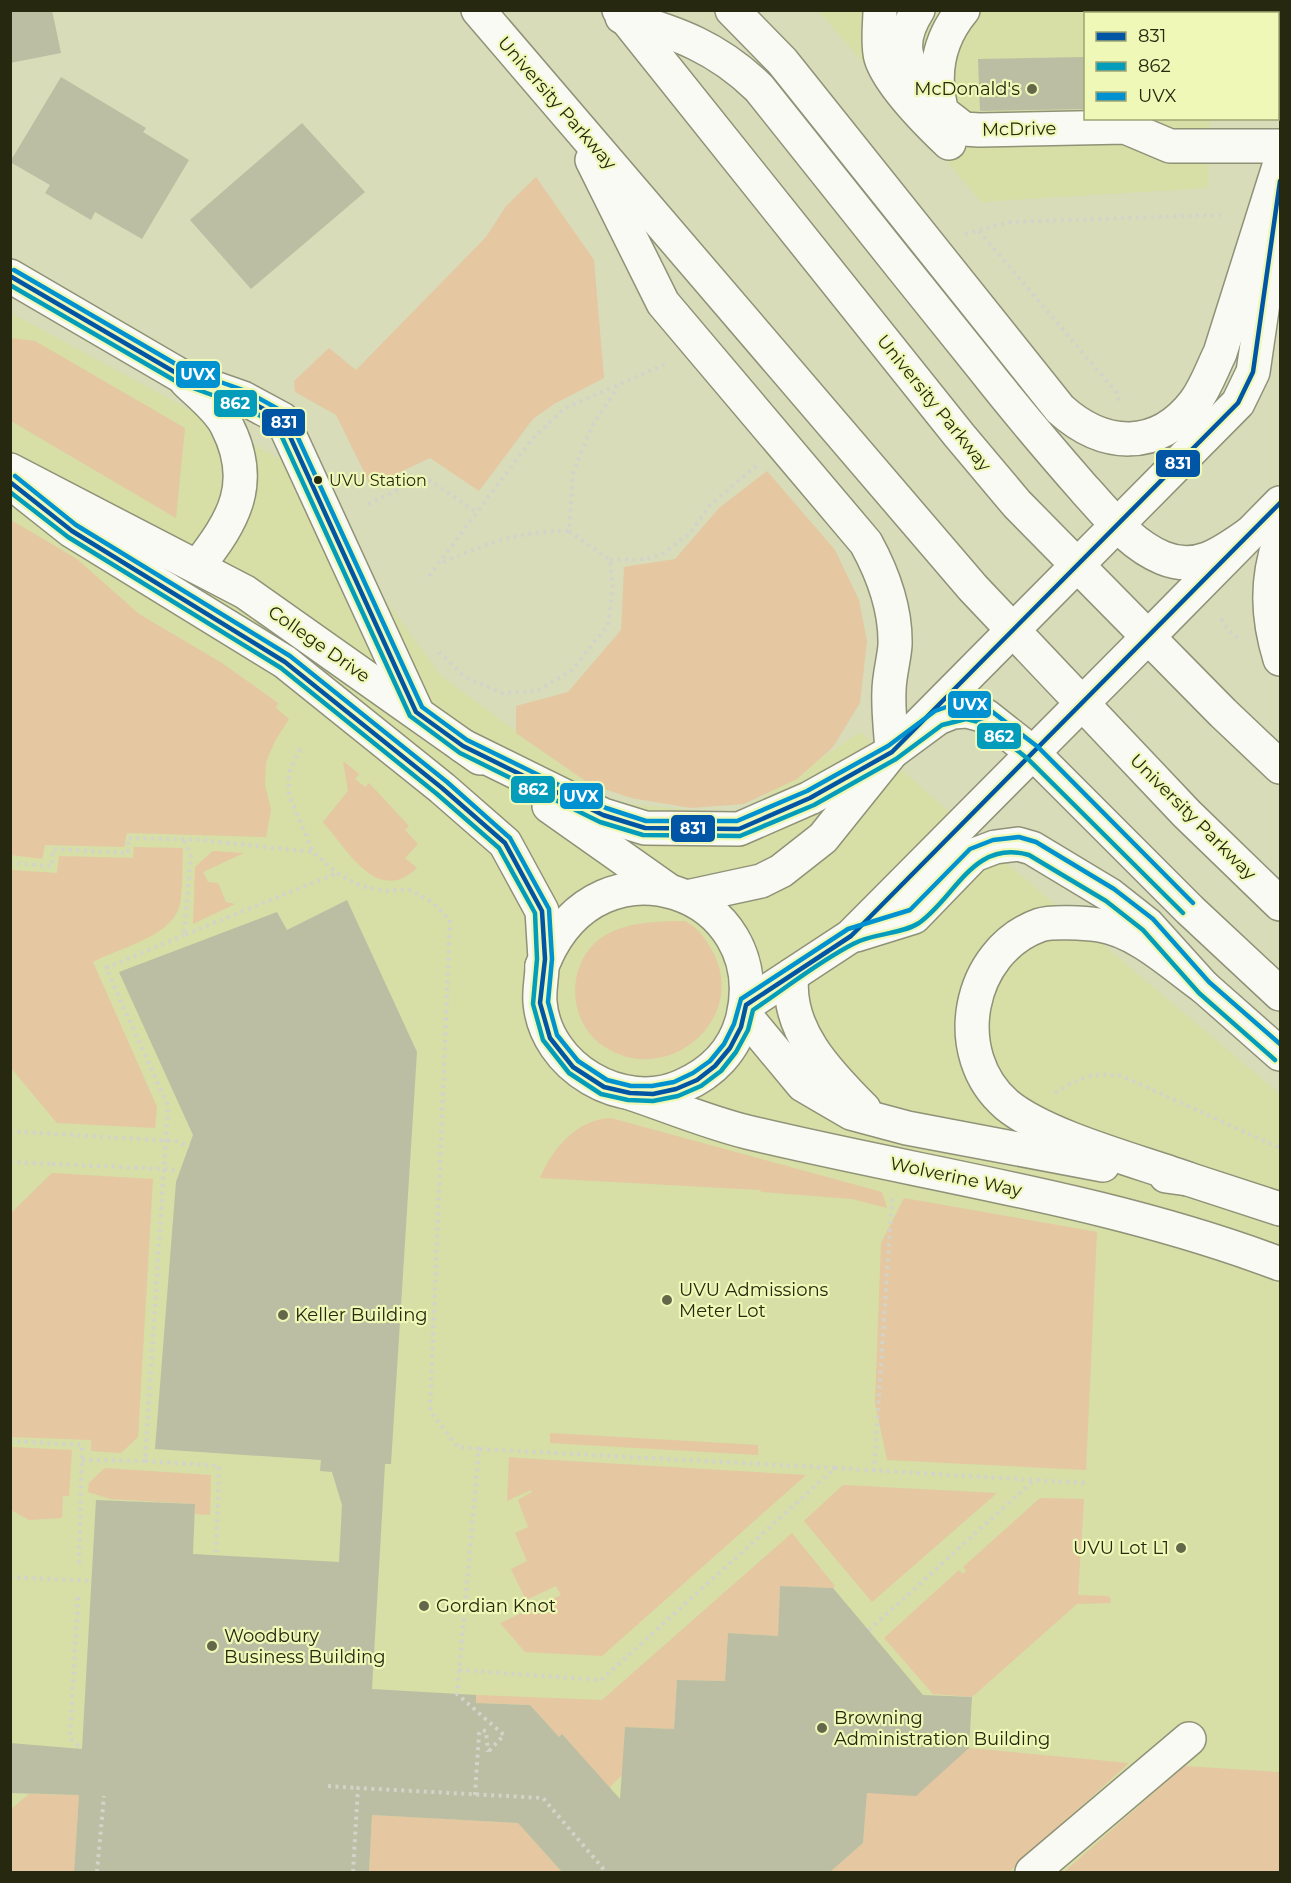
<svg xmlns="http://www.w3.org/2000/svg" width="1291" height="1883" font-family="Montserrat,sans-serif">
<rect width="100%" height="100%" fill="#d8dcb9"/>
<g fill="#d7dea6">
<polygon points="819,11 1212,11 1212,14 1086,14 1086,118 1210,119 1208,188 981,202"/>
<polygon points="11,313 284,461 441,676 613,802 736,815 860,732 999,857 1280,1094 1280,1872 11,1872"/>
</g>
<g fill="#e5c7a2">
<polygon points="536,177 594,260 604,378 554,404 533,419 479,491 430,458 371,486 336,415 295,392 294,381 329,348 356,370 486,237 506,206"/>
<polygon points="11,338 35,341 185,428 176,518 11,421"/>
<polygon points="767,471 835,550 859,600 867,641 860,703 833,747 797,779 744,804 691,808 631,798 590,784 516,733 516,706 568,692 621,630 624,567 675,559 719,508"/>
<polygon points="11,520 77,559 139,614 222,663 278,703 276,708 289,719 275,741 266,762 265,785 271,810 266,837 127,833 124,847 45,845 42,859 11,855"/>
<path d="M343,761L359,774L355,779L365,787L369,783L409,826L405,830L418,844L405,858L417,868C377,906 348,850 323,822L348,791Z"/>
<path d="M134,847L183,848C182,866 183,887 180,904C174,936 119,948 93,962L157,1107L155,1128L57,1123L11,1068V870L57,873L59,856L133,858Z"/>
<polygon points="213,851 244,853 203,872 208,882 218,883 226,902 235,904 193,924 195,867"/>
<path d="M685,921C697,927 703,936 710,947C754,1018 663,1094 598,1042C567,1016 567,963 601,938C623,922 659,921 685,921Z"/>
<path d="M611,1118L882,1192L887,1208L852,1199L762,1192L759,1190L540,1178C552,1149 577,1119 611,1118Z"/>
<polygon points="52,1173 153,1179 138,1437 121,1453 91,1451 91,1440 11,1437 11,1213"/>
<polygon points="904,1198 1097,1232 1086,1470 887,1460 875,1403 881,1243"/>
<polygon points="550,1433 758,1445 758,1455 550,1443"/>
<polygon points="11,1447 72,1450 69,1496 63,1496 62,1518 29,1520 11,1510"/>
<polygon points="509,1457 518,1458 806,1475 602,1656 525,1652 500,1623 561,1595 556,1586 526,1600 511,1569 527,1561 515,1533 528,1527 518,1500 532,1492 531,1490 507,1501"/>
<polygon points="105,1468 211,1475 210,1515 195,1514 195,1504 110,1499 88,1492 89,1483"/>
<polygon points="843,1485 844,1485 997,1493 872,1602 804,1521"/>
<polygon points="1040,1498 1084,1499 1078,1595 1107,1596 1110,1597 1111,1603 1077,1604 972,1697 933,1694 884,1638 959,1570 963,1574 966,1571 963,1567"/>
<polygon points="792,1533 835,1586 833,1588 780,1586 778,1636 728,1633 725,1681 677,1680 674,1729 625,1727 622,1775 610,1787 610,1794 563,1735 559,1737 530,1705 476,1703 476,1695 602,1700"/>
<polygon points="969,1748 1129,1763 1009,1872 830,1872 863,1843 867,1793"/>
<polygon points="1184,1766 1280,1772 1280,1872 1064,1872"/>
<polygon points="29,1794 79,1795 74,1872 11,1872 10,1810"/>
<polygon points="372,1815 518,1823 562,1872 369,1872"/>
</g>
<g fill="#bbbea2">
<polygon points="10,10 52,10 61,53 10,63"/>
<polygon points="1086,57 1086,109 980,111 978,59"/>
<polygon points="61,77 146,128 143,132 189,160 142,239 95,212 91,220 45,193 50,185 10,162"/>
<polygon points="302,123 365,192 251,289 190,220"/>
<polygon points="347,900 417,1052 391,1464 385,1464 372,1689 476,1695 476,1703 530,1705 559,1737 562,1734 620,1799 625,1727 674,1729 677,1680 725,1681 728,1633 778,1636 780,1586 833,1588 923,1695 972,1697 969,1748 916,1796 867,1793 863,1843 830,1872 562,1872 518,1823 372,1815 369,1872 74,1872 79,1795 10,1793 10,1743 82,1749 96,1500 195,1504 193,1554 339,1562 342,1505 332,1472 320,1471 321,1460 155,1449 176,1182 193,1135 119,972 277,912 287,930"/>
</g>
<g fill="none" stroke-linecap="round" stroke-linejoin="round">
<g stroke="#8f9277" stroke-width="36">
<g id="minor">
<path d="M880,10C880,25 877,44 881,58C889,84 929,124 949,143"/>
<path d="M918,10C894,48 908,65 931,97"/>
<path d="M963,10C938,40 932,76 942,112L964,129L979,130L1125,127L1170,146H1280"/>
<polyline points="1279,10 1280,35"/>
<polyline points="10,276 183,377 243,398 282,419 416,710"/>
<path d="M186,381C199,394 219,409 227,426C256,483 234,520 198,566"/>
<polyline points="10,470 245,592 480,758"/>
<polyline points="24,493 72,531 285,662 442,788 505,843 542,911 545,959 542,966"/>
<polyline points="1148,637 1280,503"/>
<polyline points="463,746 603,815 645,828 739,829 810,798 892,752 1238,403 1253,372 1277,206"/>
<polyline points="549,806 668,890"/>
<polyline points="1032,1872 1189,1739"/>
</g>
</g>
<g stroke="#8f9277" stroke-width="36">
<g id="major">
<polyline points="478,10 973,588 1187,814 1280,904"/>
<polyline points="619,10 959,435 1017,504 1223,713 1280,767"/>
<path d="M732,10L782,61L1060,409C1103,448 1157,452 1195,402C1206,387 1212,369 1220,353L1280,163"/>
<path d="M622,17C677,33 717,47 759,88C833,181 908,275 983,368C1016,410 1050,450 1085,490C1108,515 1131,545 1163,558C1197,572 1222,553 1249,534"/>
<path d="M592,160L663,303L866,543C883,574 896,608 895,645C894,660 889,676 889,691C888,711 891,732 892,752"/>
<path d="M1280,539C1266,580 1267,617 1280,659"/>
<polyline points="687,897 761,881 781,871 823,838 892,752 938,718 953,712 967,711 986,716 1033,753 1190,910 1280,994"/>
<polyline points="856,935 914,917 974,855 995,847 1018,844 1032,848 1110,895 1148,925 1204,987 1280,1054"/>
<path d="M542,966C542,977 539,990 540,1002C545,1067 623,1113 682,1086C712,1073 735,1050 743,1017C772,892 601,831 545,959"/>
<path d="M792,975C785,1029 828,1073 864,1109"/>
<polyline points="746,1005 851,936 1148,637"/>
<polyline points="744,1014 803,1085 851,1113 907,1128 1103,1165"/>
<path d="M630,1093C669,1106 707,1122 747,1132C925,1175 1108,1199 1280,1264"/>
<polyline points="1166,1176 1188,1179 1280,1209"/>
<path d="M1188,1179C1138,1161 1046,1137 1007,1105C948,1055 967,951 1040,925C1052,921 1085,923 1099,925C1138,931 1173,965 1204,987"/>
</g>
</g>
<g stroke="#d3d4c9" stroke-width="4" stroke-dasharray="3 4.5" stroke-linecap="butt">
<polyline points="979,231 1117,393 1120,404"/>
<polyline points="965,234 1010,222 1221,215"/>
<polyline points="368,504 425,477 476,512"/>
<polyline points="610,560 647,559 664,553 689,534 710,505 756,466"/>
<path d="M443,562C489,543 518,531 569,531"/>
<polyline points="429,576 532,439 565,408 668,363"/>
<polyline points="1221,619 1228,630 1238,638"/>
<polyline points="439,652 465,677 502,693 537,691 572,670 608,625 613,588 610,560 569,531 573,473 592,426 618,387"/>
<polyline points="300,749 289,772 289,795 313,852 337,873 361,886 386,891 408,889 432,902 450,920 430,1411 458,1447 479,1449 457,1694 504,1735 488,1752"/>
<polyline points="184,841 191,854 184,935 337,873"/>
<polyline points="10,863 52,866 53,849 128,853 128,838 201,840 313,852"/>
<path d="M1055,1093C1082,1077 1090,1072 1122,1076L1280,1148"/>
<polyline points="10,1131 55,1134"/>
<polyline points="10,1162 52,1164"/>
<polyline points="10,1441 82,1445 79,1564"/>
<polyline points="480,1449 835,1468"/>
<polyline points="82,1460 145,1461 168,1106 106,968 184,935"/>
<polyline points="145,1461 219,1466 216,1556"/>
<polyline points="874,1471 892,1199"/>
<polyline points="78,1597 70,1738 82,1749"/>
<polyline points="869,1630 1034,1480"/>
<polyline points="459,1670 601,1680 835,1468 1085,1483"/>
<polyline points="328,1786 358,1788"/>
<polyline points="475,1795 479,1734 481,1730 486,1731 488,1752"/>
<polyline points="97,1872 104,1796"/>
<polyline points="353,1872 358,1788 543,1798 606,1872"/>
</g>
<use href="#minor" stroke="#f9faf4" stroke-width="33"/>
<use href="#major" stroke="#f9faf4" stroke-width="33"/>
<g stroke="#d3d4c9" stroke-width="4" stroke-dasharray="3 4.5" stroke-linecap="butt">
<polyline points="55,1134 176,1141 189,1147"/>
<polyline points="52,1164 167,1169 179,1172"/>
<polyline points="10,1577 91,1581"/>
</g>
<g stroke="#eff8b7" stroke-width="9">
<g id="bus-1">
<polyline points="10,276 183,377 243,398 282,419 416,712 463,746 603,815 645,828 739,829 810,798 892,752 1238,403 1253,372 1280,181"/>
<polyline points="10,482 72,531 285,662 442,788 505,843 542,911 545,959 540,1003 550,1038 573,1067 604,1087 630,1093 653,1094 676,1089 697,1080 715,1066 730,1048 741,1027 746,1005 851,936 1280,503"/>
</g>
</g>
<g stroke="#eff8b7" stroke-width="9">
<g id="bus-2">
<polyline points="10,285 179,383 240,405 276,424 410,716 460,753 600,822 643,835 740,836 814,805 896,759 942,725 966,719 983,723 1028,759 1183,913"/>
<path d="M10,492L68,537L281,668L437,794L499,848L535,913L537,959L533,1004L543,1040L569,1073L601,1094L628,1100L653,1101L678,1096L701,1086L721,1071L736,1052L748,1030L753,1010C786,988 818,962 853,944C872,933 900,935 919,923C956,897 973,839 1029,855L1106,901L1143,930L1199,993L1275,1060"/>
</g>
</g>
<g stroke="#eff8b7" stroke-width="9">
<g id="bus-3">
<polyline points="14,270 186,370 246,391 287,414 422,707 467,740 606,808 646,821 737,821 807,791 888,746 935,711 952,705 969,704 990,710 1038,747 1193,903"/>
<polyline points="15,476 76,525 290,656 447,782 510,838 549,909 552,959 548,1002 557,1035 578,1061 607,1080 631,1086 652,1086 674,1082 693,1073 710,1061 724,1044 734,1024 741,999 848,929 910,910 970,849 993,840 1019,837 1036,842 1114,889 1153,919 1209,982 1280,1044"/>
</g>
</g>
<use href="#bus-1" stroke="#0055a4" stroke-width="4.5"/>
<use href="#bus-2" stroke="#049cbb" stroke-width="4.5"/>
<use href="#bus-3" stroke="#0091d0" stroke-width="4.5"/>
</g>
<g fill="#64684a" stroke="#eff8b7" stroke-width="2">
<circle cx="1032" cy="89" r="6"/>
<circle cx="667" cy="1300" r="6"/>
<circle cx="283" cy="1315" r="6"/>
<circle cx="1181" cy="1548" r="6"/>
<circle cx="424" cy="1606" r="6"/>
<circle cx="212" cy="1646" r="6"/>
<circle cx="822" cy="1728" r="6"/>
</g>
<circle fill="#26290f" stroke="#eff8b7" stroke-width="2" cx="318" cy="480" r="5"/>
<g text-anchor="middle" dominant-baseline="central" stroke-width="4.5" stroke-linejoin="round" paint-order="stroke">
<g font-size="16" fill="#26290f" stroke="#eff8b7" text-anchor="start">
<text x="329" y="480">UVU Station</text>
</g>
<g font-size="18" fill="#26290f" stroke="#eff8b7" text-anchor="start">
<text x="1020" y="89" text-anchor="end">McDonald's</text>
<text x="679" y="1290">UVU Admissions<tspan x="679" dy="21">Meter Lot</tspan></text>
<text x="295" y="1315">Keller Building</text>
<text x="1169" y="1548" text-anchor="end">UVU Lot L1</text>
<text x="436" y="1606">Gordian Knot</text>
<text x="224" y="1636">Woodbury<tspan x="224" dy="21">Business Building</tspan></text>
<text x="834" y="1718">Browning<tspan x="834" dy="21">Administration Building</tspan></text>
</g>
<g font-size="18" fill="#26290f" stroke="#eff8b7">
<text transform="translate(557 103) rotate(49)">University Parkway</text>
<text transform="translate(1019 129) rotate(-1)">McDrive</text>
<text transform="translate(934 403) rotate(51)">University Parkway</text>
<text transform="translate(319 644) rotate(35)">College Drive</text>
<text transform="translate(1193 817) rotate(45)">University Parkway</text>
<text transform="translate(956 1177) rotate(12)">Wolverine Way</text>
</g>
</g>
<g stroke="#eff8b7" stroke-width="2">
<rect x="175" y="360" width="46" height="29" rx="6" fill="#0091d0"/>
<rect x="213" y="389" width="45" height="29" rx="6" fill="#049cbb"/>
<rect x="261" y="408" width="45" height="29" rx="6" fill="#0055a4"/>
<rect x="1155" y="449" width="46" height="29" rx="6" fill="#0055a4"/>
<rect x="947" y="690" width="45" height="29" rx="6" fill="#0091d0"/>
<rect x="976" y="722" width="46" height="28" rx="6" fill="#049cbb"/>
<rect x="510" y="775" width="46" height="29" rx="6" fill="#049cbb"/>
<rect x="559" y="782" width="45" height="28" rx="6" fill="#0091d0"/>
<rect x="670" y="814" width="46" height="29" rx="6" fill="#0055a4"/>
</g>
<g font-size="16" text-anchor="middle" font-weight="bold" fill="#fff">
<text x="198" y="380">UVX</text>
<text x="235" y="409">862</text>
<text x="284" y="428">831</text>
<text x="1178" y="469">831</text>
<text x="970" y="710">UVX</text>
<text x="999" y="742">862</text>
<text x="533" y="795">862</text>
<text x="581" y="802">UVX</text>
<text x="693" y="834">831</text>
</g>
<rect width="1291" height="1883" fill="none" stroke="#26290f" stroke-width="24"/>
<rect x="1084" y="12" width="195" height="108" fill="#eff8b7" stroke="#9fa574" stroke-width="1.5"/>
<rect x="1096" y="32" width="30" height="9" fill="#0055a4" stroke="#9fa574" stroke-width="1.5"/>
<text x="1138" y="42" font-size="18" fill="#26290f">831</text>
<rect x="1096" y="62" width="30" height="9" fill="#049cbb" stroke="#9fa574" stroke-width="1.5"/>
<text x="1138" y="72" font-size="18" fill="#26290f">862</text>
<rect x="1096" y="92" width="30" height="9" fill="#0091d0" stroke="#9fa574" stroke-width="1.5"/>
<text x="1138" y="102" font-size="18" fill="#26290f">UVX</text>
</svg>
